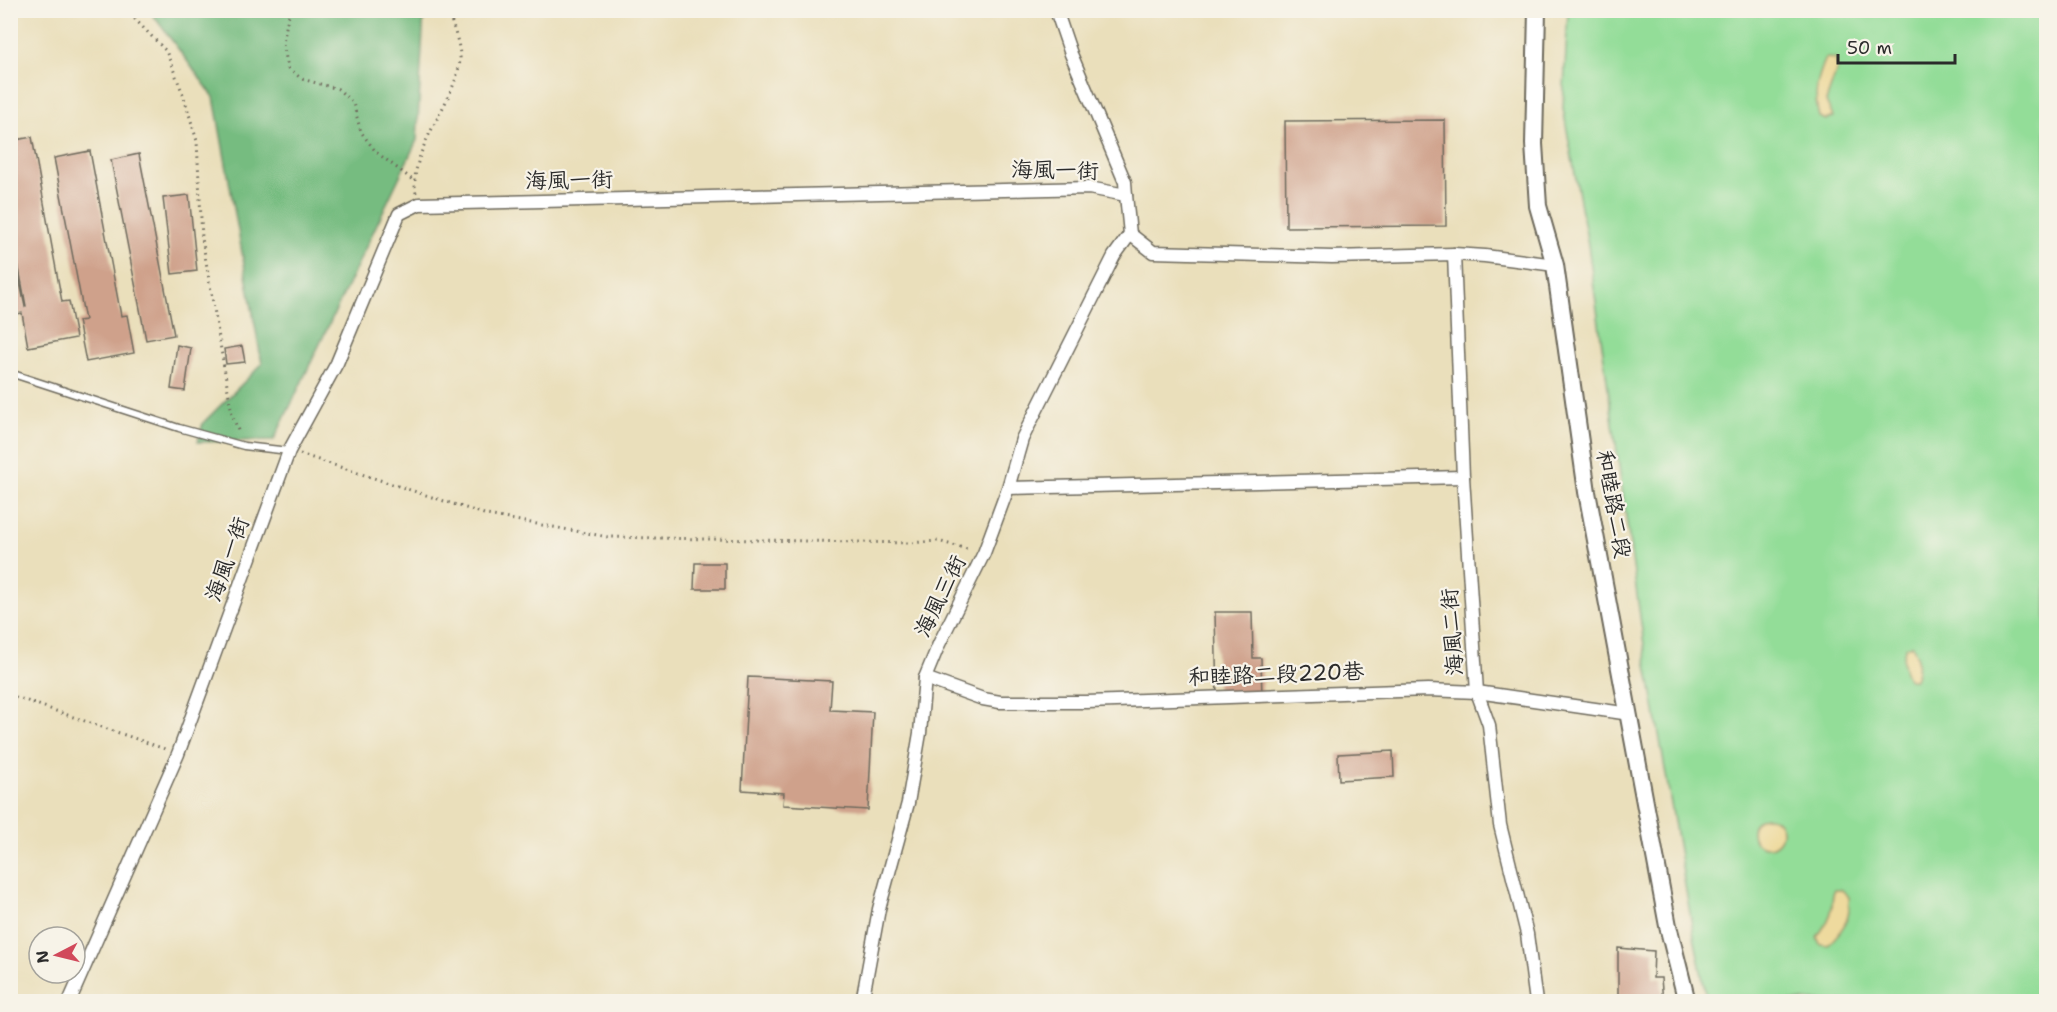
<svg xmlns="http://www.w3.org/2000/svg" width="2057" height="1012" font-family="'Shantell Sans','LXGW WenKai TC',sans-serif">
<rect width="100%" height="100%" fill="#f7f3e8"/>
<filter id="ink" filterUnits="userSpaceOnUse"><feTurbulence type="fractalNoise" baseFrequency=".0167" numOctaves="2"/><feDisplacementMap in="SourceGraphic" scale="12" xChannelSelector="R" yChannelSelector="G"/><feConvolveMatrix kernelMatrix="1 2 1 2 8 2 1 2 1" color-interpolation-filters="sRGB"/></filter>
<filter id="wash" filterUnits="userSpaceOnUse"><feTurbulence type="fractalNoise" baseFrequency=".008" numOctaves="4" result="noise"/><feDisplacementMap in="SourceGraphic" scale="24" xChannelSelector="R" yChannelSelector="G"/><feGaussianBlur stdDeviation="1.35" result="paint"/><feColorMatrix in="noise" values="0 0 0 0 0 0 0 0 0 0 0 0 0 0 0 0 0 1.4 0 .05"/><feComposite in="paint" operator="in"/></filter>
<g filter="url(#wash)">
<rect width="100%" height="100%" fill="#eadfbb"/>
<polygon fill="#93dd98" stroke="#5f8462" stroke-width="1.5" points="1568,11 2046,11 2046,1001 1707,1001 1693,931 1646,659 1588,245 1563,108"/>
<polygon fill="#76bc80" stroke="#507456" stroke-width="1.5" points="150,11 424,11 417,140 274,440 198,442 203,423 262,364 214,97"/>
<g fill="#eeda9e" stroke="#8c8264" stroke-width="1.5">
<path d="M1826,58L1836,59L1837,69L1826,101L1833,117L1826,120L1819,117C1813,94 1817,79 1826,58Z"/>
<path d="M1912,645C1918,654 1919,670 1915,680H1909C1903,670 1901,658 1906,647Z"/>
<circle cx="1767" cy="832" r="15"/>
<path d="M1835,889H1841L1849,897C1851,920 1843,930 1828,945L1820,944L1817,937C1823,928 1831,919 1832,907C1833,899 1831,896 1835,889Z"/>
</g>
<g id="blocks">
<g fill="#cfa18b">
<polygon points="1445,120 1446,226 1286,227 1285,121"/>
<polygon points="32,137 62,302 69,301 76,338 28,347 22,313 10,315 10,275 18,273 25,307 26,306 10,220 10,141"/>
<polygon points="90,151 121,316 127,315 134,353 86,362 78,321 85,320 54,158"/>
<polygon points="139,154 174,335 146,340 111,160"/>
<polygon points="189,195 197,271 172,274 163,198"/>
<polygon points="177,345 191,348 185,391 171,389"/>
<polygon points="242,346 245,362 226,364 224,349"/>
<polygon points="695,563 725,563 725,589 694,589"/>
<polygon points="1215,612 1252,612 1253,658 1261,658 1262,700 1217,701"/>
<polygon points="748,677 832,681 830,710 873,712 868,810 783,805 784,793 742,790"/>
<polygon points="1393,751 1394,777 1339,780 1338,754"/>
<polygon points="1618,948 1654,951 1653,978 1661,978 1663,1002 1618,1002"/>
</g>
</g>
</g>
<g filter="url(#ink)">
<use href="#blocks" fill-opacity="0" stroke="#6e6a5d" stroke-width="1.5"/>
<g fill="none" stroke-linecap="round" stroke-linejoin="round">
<g stroke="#6e6a5d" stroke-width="9">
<polyline id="service" points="10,373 179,428 244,446 289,451"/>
</g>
<g stroke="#6e6a5d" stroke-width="15">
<g id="minor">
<polyline points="1056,10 1071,54 1125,182 1126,195"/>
<polyline points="1454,254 1463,477 1477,692 1489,725 1500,825 1527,934 1536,1002"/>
<polyline points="1008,488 1463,477"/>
<polyline points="925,678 983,699 1000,702 1087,702 1428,690 1477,692 1630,714"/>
<polyline points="69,1002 178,754 289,451 337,363 399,214 419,204 1089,188 1126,195 1130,234 1153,252 1332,257 1454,254 1485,256 1555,265"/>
<polyline points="862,1002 879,909 908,803 920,733 925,678 939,644 984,553 1008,488 1022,439 1114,256 1130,234"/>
</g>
</g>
<g stroke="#6e6a5d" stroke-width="20">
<polyline id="tertiary" points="1537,10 1534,144 1538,206 1555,265 1587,492 1668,926 1687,1002"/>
</g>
<g stroke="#6e6a5d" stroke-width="3" stroke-dasharray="1.5 4.5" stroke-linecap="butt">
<polyline points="126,10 166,51 183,94 197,141 202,238 232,414 239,433"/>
<polyline points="292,10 288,17 283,43 288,68 302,79 338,89 353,103 361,132 376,152 414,181"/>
<path d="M416,193C407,151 456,102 460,60C461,45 452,25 448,10"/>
<polyline points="300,454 487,515 608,537 909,543 938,541 971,550"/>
<polyline points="10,695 165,749"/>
</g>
<use href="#service" stroke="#fff" stroke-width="6"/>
<use href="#minor" stroke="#fff" stroke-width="12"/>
<use href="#tertiary" stroke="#fff" stroke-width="16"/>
</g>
</g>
<g text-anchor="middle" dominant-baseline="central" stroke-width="4.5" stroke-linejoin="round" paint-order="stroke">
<g font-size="22" fill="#2b2b2b" stroke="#f7f3e8">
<text transform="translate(1055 170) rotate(1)">海風一街</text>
<text transform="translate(569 180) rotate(-1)">海風一街</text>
<text transform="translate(1614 504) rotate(80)">和睦路二段</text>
<text transform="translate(227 559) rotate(-70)">海風一街</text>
<text transform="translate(940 596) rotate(-64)">海風三街</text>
<text transform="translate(1452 632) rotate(-94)">海風二街</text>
<text transform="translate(1276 674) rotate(-2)">和睦路二段220巷</text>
</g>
</g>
<rect width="2057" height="1012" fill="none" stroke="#f7f3e8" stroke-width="36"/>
<g transform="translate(57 955) rotate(263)"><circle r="28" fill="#f7f3e8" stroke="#a5a39c" stroke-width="1.5"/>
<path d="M0-4.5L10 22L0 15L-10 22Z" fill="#d1495b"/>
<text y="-9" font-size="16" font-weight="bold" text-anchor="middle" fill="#2b2b2b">N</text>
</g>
<path d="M1838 54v9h117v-9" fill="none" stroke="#2b2b2b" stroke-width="3"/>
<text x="1847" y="54" font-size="18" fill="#2b2b2b" stroke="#f7f3e8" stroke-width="4.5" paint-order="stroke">50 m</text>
</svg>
